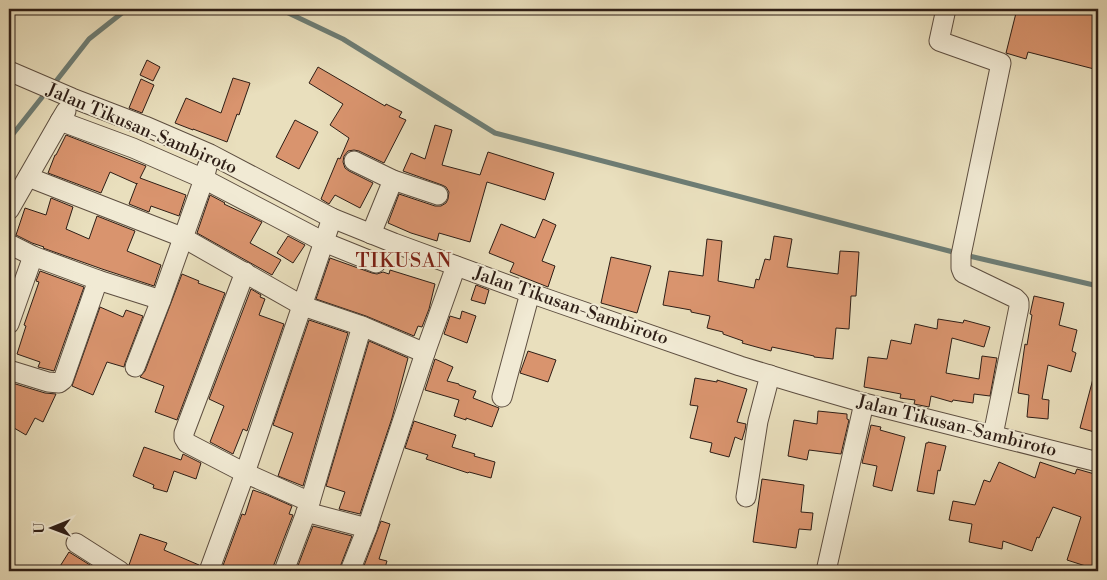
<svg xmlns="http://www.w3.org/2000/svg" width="1107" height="580" font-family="'Libre Bodoni',serif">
<rect width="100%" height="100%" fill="#e9dfbd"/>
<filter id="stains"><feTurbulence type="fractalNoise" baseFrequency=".004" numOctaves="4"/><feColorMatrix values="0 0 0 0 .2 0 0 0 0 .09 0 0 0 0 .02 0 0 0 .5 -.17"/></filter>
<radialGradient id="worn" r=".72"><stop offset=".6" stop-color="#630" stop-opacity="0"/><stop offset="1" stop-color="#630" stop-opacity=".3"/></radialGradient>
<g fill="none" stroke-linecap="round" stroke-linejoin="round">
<g stroke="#6d7d75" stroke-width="5">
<polyline points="280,9 343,39 495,133 957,253"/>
<polyline points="53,85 89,39 127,9"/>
<polyline points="9,139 47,91"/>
<polyline points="965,255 1098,286"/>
</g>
</g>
<g fill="#d9946e" stroke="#2e1e16">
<polygon points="1017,9 1098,9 1098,70 1028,52 1026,59 1006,53"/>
<polygon points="147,60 160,67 153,81 140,75"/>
<polygon points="318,67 385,106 386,104 402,112 399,117 406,120 384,163 359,151 354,150 348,151 344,156 343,162 345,168 349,171 373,183 360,208 335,195 329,204 321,199 338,158 340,159 349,138 330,125 343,104 309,83"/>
<polygon points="233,78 250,83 239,115 237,114 227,142 193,129 193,130 175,123 186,98 221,113"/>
<polygon points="141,79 154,85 142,113 129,108"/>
<polygon points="295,120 318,132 299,169 276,157"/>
<polygon points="435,125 452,130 442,165 480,175 488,152 554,173 545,200 487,182 470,242 439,233 437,241 411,233 388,223 399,194 435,206 441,206 446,203 448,199 449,192 446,187 442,185 403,171 411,153 425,159"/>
<polygon points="66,135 146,166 140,178 186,195 179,216 151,206 149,212 129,204 137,183 137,184 110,172 101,193 48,173 55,155 56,155"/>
<polygon points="210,195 225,203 224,204 262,222 250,243 281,260 272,275 197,233"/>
<polygon points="51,198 73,207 66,229 89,239 97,216 135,231 127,251 161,265 154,286 102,269 43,248 44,247 32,243 16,235 25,208 46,215"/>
<polygon points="543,219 556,225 542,261 555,266 548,287 510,272 514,263 489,253 501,224 535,238"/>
<polygon points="288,236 305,245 293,263 277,253"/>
<polygon points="774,236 792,239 787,267 838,274 840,251 859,252 856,296 851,296 849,329 836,328 833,359 814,357 814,356 772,347 771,351 742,343 743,341 723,334 723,332 707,328 710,316 691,312 691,310 663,305 669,271 703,276 707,239 722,241 718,281 754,288 756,279 759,280 765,259 770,260"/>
<polygon points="611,257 651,266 637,313 601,303"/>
<polygon points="330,258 372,273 377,274 383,272 389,274 390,270 435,284 429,309 422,327 418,326 414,336 366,316 316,299"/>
<polygon points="40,271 84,287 54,371 38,367 40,362 17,354 26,326 24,325 39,282 36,281"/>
<polygon points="182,274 199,281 198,283 225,293 177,420 155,412 164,386 140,377 145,371"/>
<polygon points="476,285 489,290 485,304 471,300"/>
<polygon points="251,289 261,295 260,297 265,299 259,315 284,324 249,425 247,431 243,429 233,454 210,442 224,406 209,399"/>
<polygon points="1034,296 1064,303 1059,325 1077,330 1072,351 1076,353 1071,372 1048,365 1042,399 1049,400 1048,419 1027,417 1029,395 1018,393 1025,344 1027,345 1032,315 1030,314"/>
<polygon points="100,307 123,317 126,310 143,316 125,363 124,367 107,362 93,395 72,386"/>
<polygon points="462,311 476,316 467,343 444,334 450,316 460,319"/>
<polygon points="938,319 963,323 964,320 990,327 984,347 952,338 946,373 979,379 982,356 997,358 990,396 974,394 973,403 953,400 952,402 931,396 929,407 914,404 915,400 900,398 901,394 864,387 868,357 887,359 891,340 911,344 915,324 937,329"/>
<polygon points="309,320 348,333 303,486 278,476 293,433 273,425"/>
<polygon points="369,341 408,358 392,418 360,514 339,509 345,492 326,486"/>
<polygon points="528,351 556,360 548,382 520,373"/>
<polygon points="435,359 453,367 447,381 459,384 459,385 476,391 473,398 499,408 492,427 466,418 466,420 454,416 459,400 425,390"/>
<polygon points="1094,375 1098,375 1098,433 1080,428"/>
<polygon points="695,378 717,382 717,380 747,389 737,422 746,424 745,430 742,440 735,437 729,457 710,452 712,443 690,438 698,406 690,405"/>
<polygon points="9,382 45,393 56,394 43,422 35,418 26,435 9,425"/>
<polygon points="818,411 847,414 847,419 849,420 841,454 809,450 807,460 788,456 794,420 817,424"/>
<polygon points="414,421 456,435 452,447 475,454 474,456 495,462 491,478 469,472 468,473 426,459 428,455 405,448"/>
<polygon points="871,425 881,427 880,430 905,437 892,491 873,486 877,466 862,463"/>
<polygon points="928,442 946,446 940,471 938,470 934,494 917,491 926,443 928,443"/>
<polygon points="144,447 181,460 183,454 201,463 196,479 174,471 167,492 153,488 154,485 133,476"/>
<polygon points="999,462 1035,478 1040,462 1075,474 1077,469 1098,475 1098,570 1067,560 1081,517 1053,507 1039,538 1037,537 1032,551 1003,541 1002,549 969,542 972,524 949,520 953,501 975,505 984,480 990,482"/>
<polygon points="762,479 804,485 801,512 813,513 811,530 799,529 796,548 753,542"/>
<polygon points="253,490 267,495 292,506 289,514 293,515 273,567 273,571 221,571 242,514 245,515"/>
<polygon points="381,521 390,524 379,559 387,561 384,571 362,571"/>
<polygon points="313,526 352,536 340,567 339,571 296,571"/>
<polygon points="140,534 167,543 164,550 199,565 198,571 131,571 129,565"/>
<polygon points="69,552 90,565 86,571 57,571"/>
</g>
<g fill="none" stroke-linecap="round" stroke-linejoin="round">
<g stroke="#5d4e40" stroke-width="21">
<g id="minor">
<polyline points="946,9 939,41 1001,63 961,255 961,268 963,273 1015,298 1019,302 1019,307 993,435"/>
<polyline points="9,71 72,98 145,126 210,154 332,218 394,243 530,293 740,366 799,384 864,403 1098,462"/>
<polyline points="60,121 133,148 204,179 324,242 376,263"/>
<polyline points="354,161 393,180 438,195"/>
<polyline points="28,177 182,237 303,306 362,326 425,353"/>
<polyline points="9,210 60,121 66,111"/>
<polyline points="371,234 393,180"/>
<polyline points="9,244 33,256 98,280 63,380 59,383 48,382 9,370"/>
<polyline points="245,272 184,433 184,438 187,443 245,473 332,218"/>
<polyline points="98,280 161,300 204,179 207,167"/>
<polyline points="9,324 33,256"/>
<polyline points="135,367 161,300"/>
<polyline points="502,397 530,293"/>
<polyline points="746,497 758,421 770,375"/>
<polyline points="306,512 367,528 425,353 456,266"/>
<polyline points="76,543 120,571"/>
<polyline points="209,571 245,473 310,502"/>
<polyline points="284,571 310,502 362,326"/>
<polyline points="350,571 367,528"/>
<polyline points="826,571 864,403"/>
</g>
</g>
<use href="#minor" stroke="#f1ead4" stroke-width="19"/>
</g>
<g text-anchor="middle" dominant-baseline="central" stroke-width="4" stroke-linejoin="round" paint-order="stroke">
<g font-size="18" fill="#2e1e16" stroke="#f1ead4">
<text transform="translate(142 129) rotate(23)">Jalan Tikusan-Sambiroto</text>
<text transform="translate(571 306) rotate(19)">Jalan Tikusan-Sambiroto</text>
<text transform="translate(957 426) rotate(14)">Jalan Tikusan-Sambiroto</text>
</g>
<g font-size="20" letter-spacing="1" fill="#7a1f14" stroke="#f1ead4">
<text x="404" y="261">TIKUSAN</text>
</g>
</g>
<rect width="1107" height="580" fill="none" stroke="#e9dfbd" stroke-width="30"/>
<rect x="10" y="10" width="1087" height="560" fill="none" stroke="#2e1e16" stroke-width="2.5"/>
<rect x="15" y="15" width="1077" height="550" fill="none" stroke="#2e1e16"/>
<g transform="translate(52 528) rotate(269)" stroke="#f1ead4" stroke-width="4" paint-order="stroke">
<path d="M0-4L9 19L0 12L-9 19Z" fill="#2e1e16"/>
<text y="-8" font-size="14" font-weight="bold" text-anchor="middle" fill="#2e1e16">U</text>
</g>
<rect width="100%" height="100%" filter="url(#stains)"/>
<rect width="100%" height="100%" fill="url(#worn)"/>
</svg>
